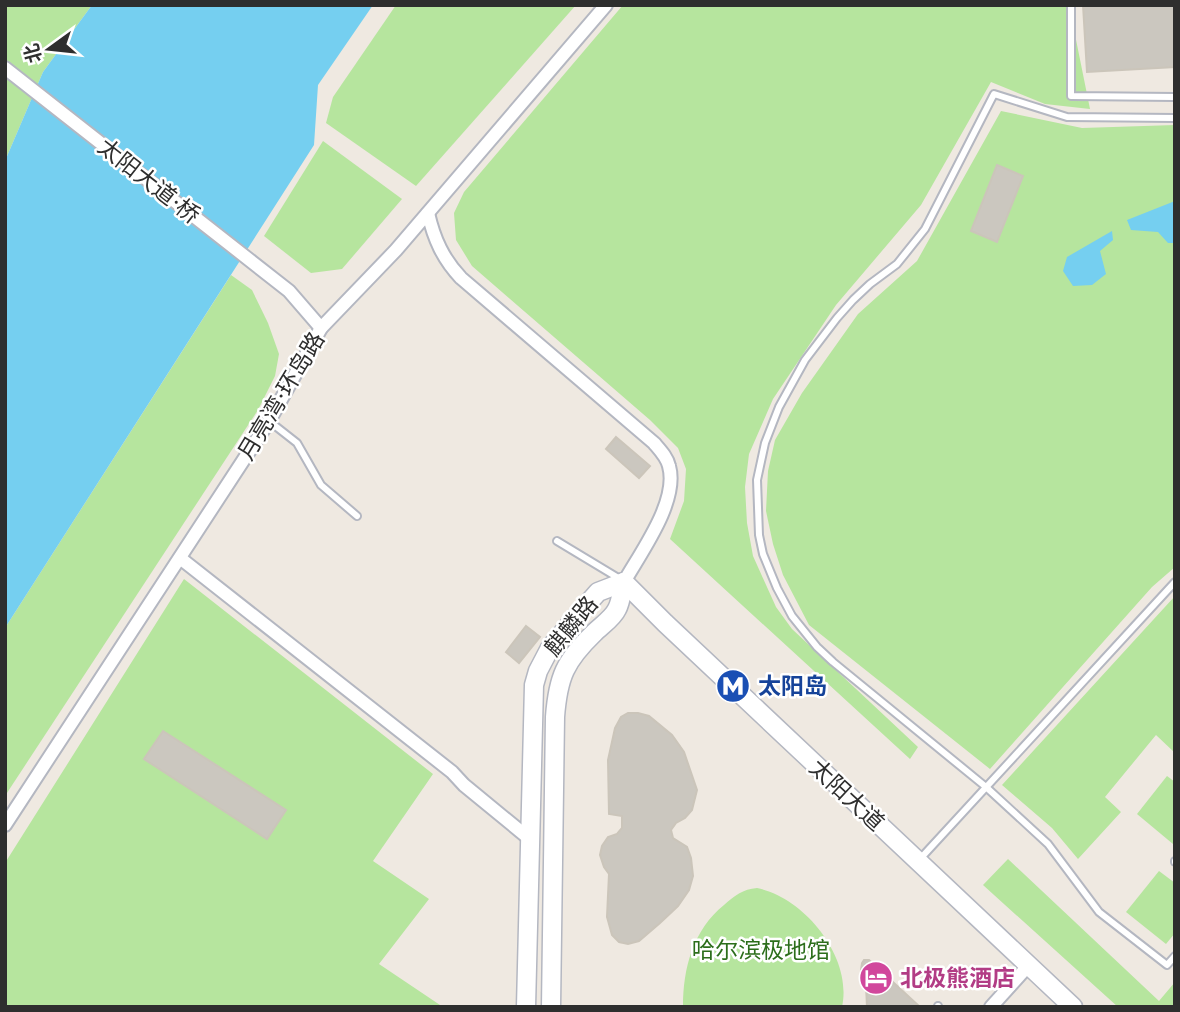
<svg xmlns="http://www.w3.org/2000/svg" width="1180" height="1012" font-family="Inter,'Noto Sans SC',sans-serif">
<rect width="100%" height="100%" fill="#efe9e1"/>
<g fill="#b6e59e">
<polygon points="5,5 92,5 43,72 5,161"/>
<polygon points="396,5 576,5 416,186 326,123 333,97"/>
<polygon points="623,5 1069,5 1090,109 1045,104 991,82 921,205 836,305 773,399 749,454 745,487 747,523 753,556 776,607 792,629 918,747 910,759 670,539 684,501 686,469 678,448 650,420 472,266 456,240 454,213 464,192"/>
<polygon points="1001,111 1082,128 1175,125 1175,567 1152,587 990,769 809,625 783,575 773,544 766,511 768,471 775,440 802,393 858,314 917,261"/>
<polygon points="323,141 402,199 342,269 311,273 264,236"/>
<polygon points="231,275 252,290 268,323 279,354 275,376 258,410 5,796 5,628"/>
<polygon points="184,579 433,774 373,861 429,899 379,964 443,1007 5,1007 5,863"/>
<polygon points="1175,596 1175,753 1156,735 1105,797 1121,812 1078,859 1052,828 1002,785"/>
<polygon points="1167,776 1175,782 1175,842 1173,844 1137,814"/>
<polygon points="1008,859 1159,1001 1175,982 1175,1007 1118,1007 983,885"/>
<polygon points="1159,871 1175,883 1175,933 1166,944 1126,912"/>
<path d="M757,888C804,897 853,957 842,1007H683C683,968 693,930 724,905C734,896 743,889 757,888Z"/>
</g>
<g fill="#75cff0">
<polygon points="92,5 373,5 318,85 314,145 5,628 5,161 43,72"/>
<polygon points="1175,201 1175,243 1168,243 1158,232 1131,230 1127,220"/>
<polygon points="1112,231 1113,240 1100,251 1106,274 1092,285 1073,286 1063,271 1067,257"/>
</g>
<g fill="#cbc7bf" stroke="#cbc5ba" stroke-width="2">
<polygon points="1083,5 1175,5 1175,67 1087,72"/>
<polygon points="997,165 1023,176 997,242 971,231"/>
<polygon points="616,437 650,466 639,478 606,449"/>
<polygon points="526,626 540,637 519,663 506,652"/>
<polygon points="628,713 638,713 649,716 672,735 684,752 697,790 692,810 685,818 676,823 671,830 673,838 687,847 691,858 693,876 689,890 678,906 660,923 639,941 628,944 619,942 612,935 607,917 609,874 604,867 600,855 602,846 608,837 617,834 622,828 622,816 609,814 608,760 615,728 621,717"/>
<polygon points="163,731 286,810 267,839 144,759"/>
<polygon points="864,960 869,960 920,1007 867,1007 866,985 861,970 862,963"/>
</g>
<g fill="none" stroke-linecap="round" stroke-linejoin="round">
<g stroke="#b4b7c1" stroke-width="10">
<g id="lane">
<polyline points="1071,5 1071,96 1175,97"/>
<polyline points="1175,118 1067,117 994,94 925,229 897,264 870,284 853,300 837,318 805,360 779,407 765,443 757,480 759,535 763,554 777,588 792,616 817,647 833,662 986,787 1048,844 1099,912 1167,965 1175,956"/>
<polyline points="269,421 297,443 321,485 357,516"/>
<polyline points="557,541 620,579"/>
<polyline points="920,859 1175,582"/>
<polyline points="1175,861 1175,862"/>
<polyline points="938,1006 938,1007"/>
</g>
</g>
<g stroke="#b4b7c1" stroke-width="16">
<g id="street">
<polyline points="5,68 289,291 321,328"/>
<path d="M428,213C434,239 443,259 461,278L654,443C660,450 667,457 669,466C679,501 641,552 624,582"/>
<polyline points="180,558 452,772 464,785 531,840"/>
<polyline points="5,825 269,421 321,328 396,250 606,5"/>
<polyline points="991,1007 1028,966"/>
</g>
</g>
<g stroke="#b4b7c1" stroke-width="21">
<g id="secondary">
<polyline points="624,582 665,623 1073,1007"/>
<polyline points="526,1007 534,685 538,671 550,648 583,609 598,592 624,582"/>
<path d="M551,1007L555,717C558,677 565,661 594,633C601,626 613,618 617,609C621,602 622,590 624,582"/>
</g>
</g>
<use href="#lane" stroke="#fff" stroke-width="6"/>
<use href="#street" stroke="#fff" stroke-width="12"/>
<use href="#secondary" stroke="#fff" stroke-width="18"/>
</g>
<defs>
<g id="metro-disc" transform="scale(1.75)"><circle r="9.5" fill="#1a4fb4" stroke="#fff"/><path d="M-5.5 5V-5H-3L0 0L3-5H5.5V5H3V-.5L0 4L-3-.5V5Z" fill="#fff"/></g>
<g id="hotel-disc" transform="scale(1.75)"><circle r="9.5" fill="#d1479c" stroke="#fff"/><path d="M-6-4.5h1.5V1H6V5H4.5V3h-9V5H-6ZM-4 0a1.8 1.8 0 1 1 3.6 0ZM.5 0V-2.5h3Q6-2.5 6 0Z" fill="#fff"/></g>
</defs>
<g fill-rule="evenodd">
<use href="#metro-disc" x="733" y="686"/>
<use href="#hotel-disc" x="876" y="978"/>
</g>
<g text-anchor="middle" dominant-baseline="central" stroke-width="5" stroke-linejoin="round" paint-order="stroke">
<g font-size="23" fill="#2e2e2e" stroke="#fff">
<text transform="translate(149 181) rotate(38)">太阳大道·桥</text>
<text transform="translate(281 396) rotate(-59)">月亮湾·环岛路</text>
<text transform="translate(571 626) rotate(-51)">麒麟路</text>
<text transform="translate(847 795) rotate(43)">太阳大道</text>
</g>
<g font-size="23" font-weight="bold" fill="#164399" stroke="#fff" text-anchor="start">
<text x="758" y="686">太阳岛</text>
</g>
<g font-size="23" fill="#2c6e1b" stroke="#fff">
<text x="761" y="950">哈尔滨极地馆</text>
</g>
<g font-size="23" font-weight="bold" fill="#b23c85" stroke="#fff" text-anchor="start">
<text x="900" y="978">北极熊酒店</text>
</g>
</g>
<rect width="1180" height="1012" fill="none" stroke="#2e2e2e" stroke-width="14"/>
<g transform="translate(49 49) rotate(255)" stroke="#ffffff" stroke-width="5" paint-order="stroke">
<path d="M0-5L12 26L0 18L-12 26Z" fill="#2e2e2e"/>
<text y="-10" font-size="19" font-weight="bold" text-anchor="middle" fill="#2e2e2e">北</text>
</g>
</svg>
